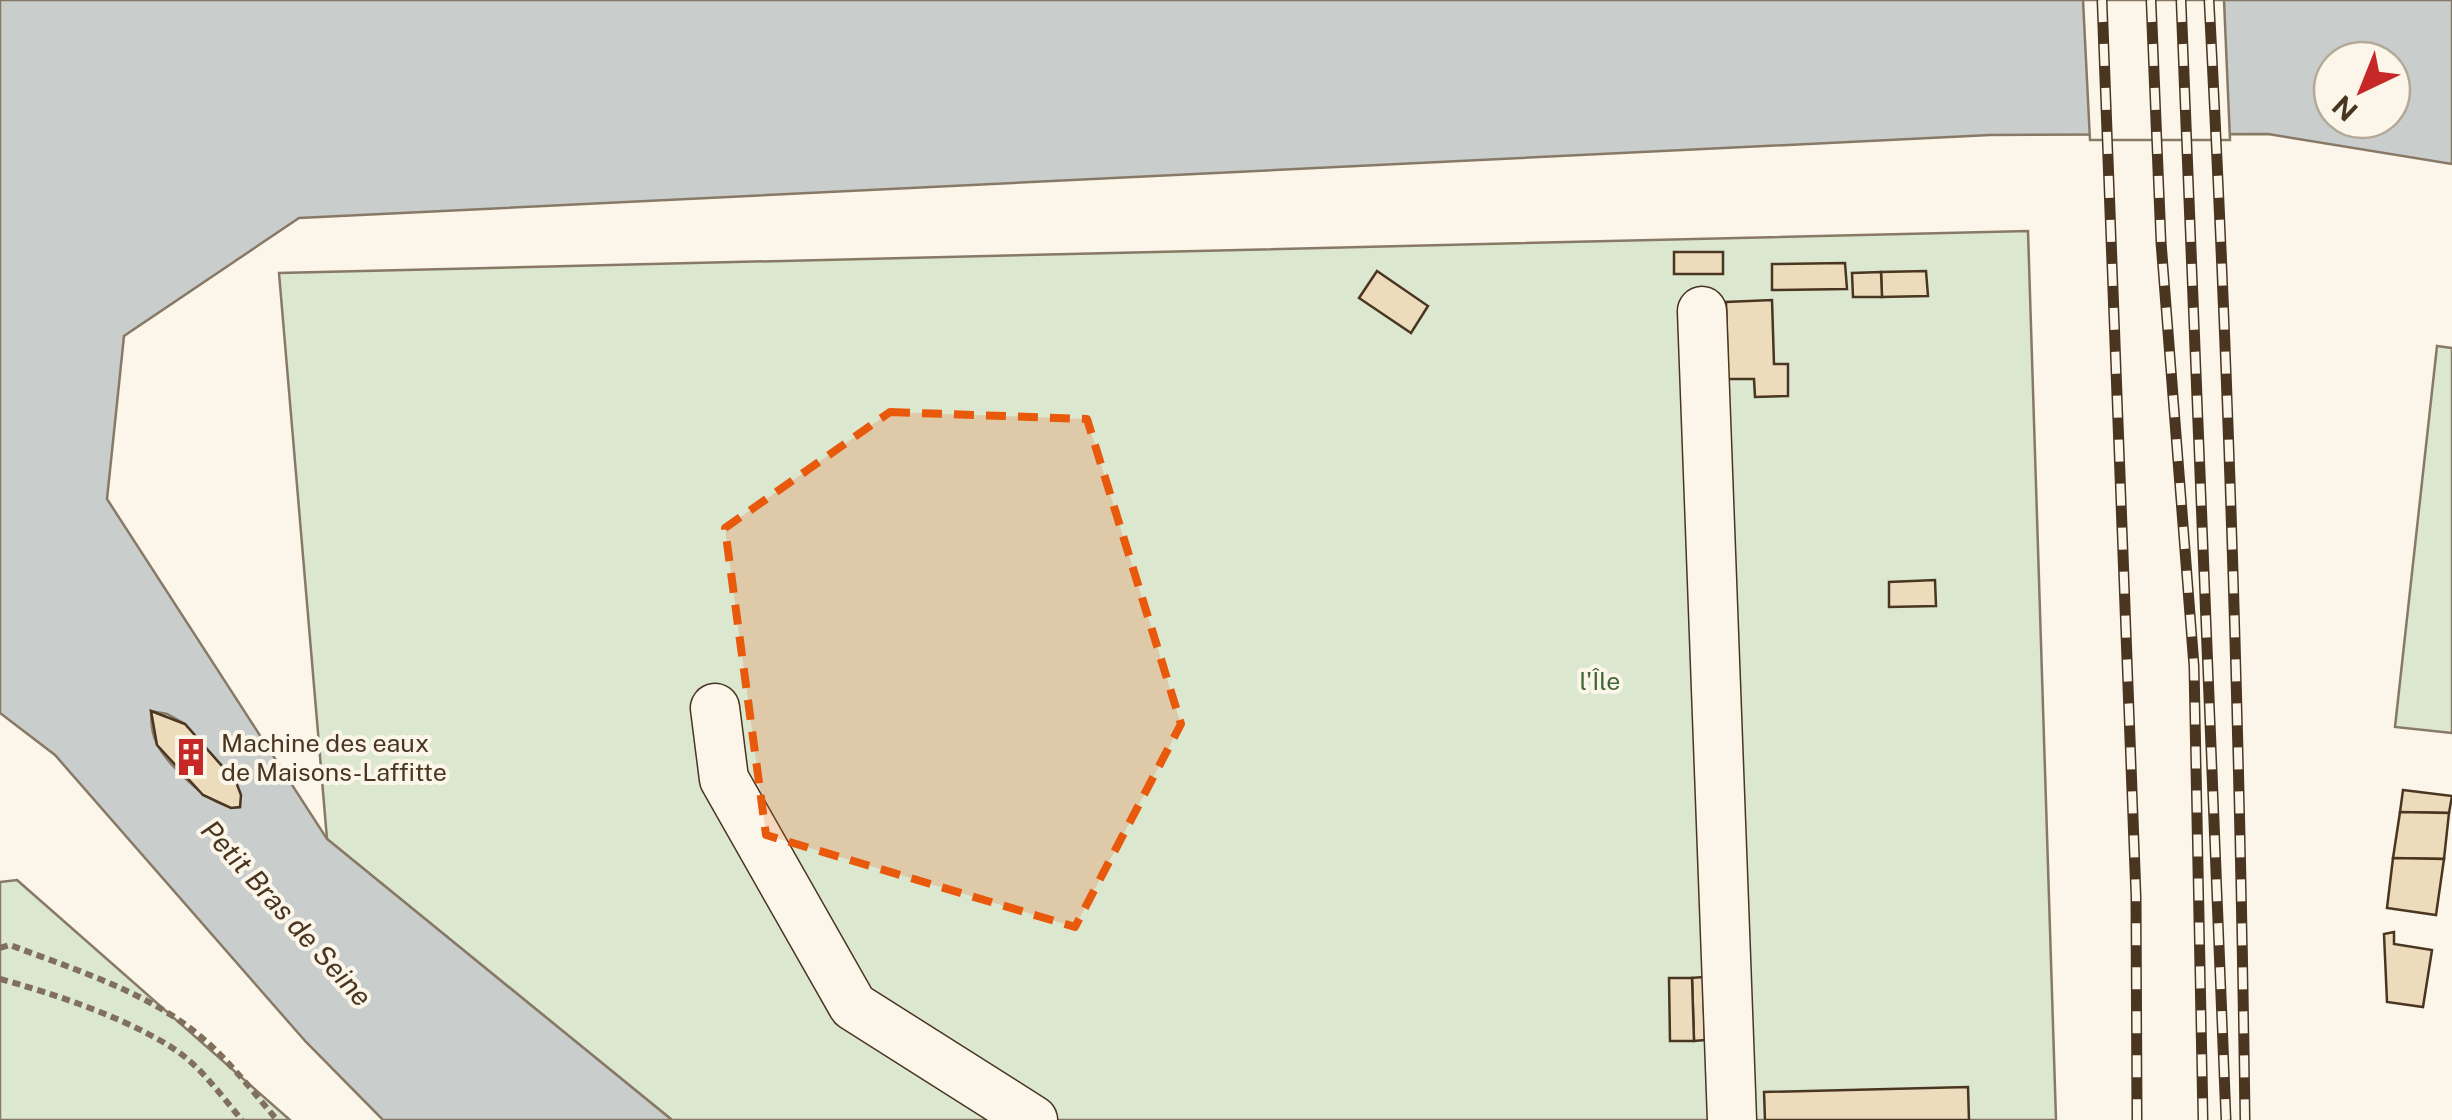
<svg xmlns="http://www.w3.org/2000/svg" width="2452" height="1120" font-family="'Public Sans',sans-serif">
<rect width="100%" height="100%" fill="#fbf6e9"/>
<g fill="#dce7d0" stroke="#887966" stroke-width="2.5">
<polygon points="2028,231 2056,1120 672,1120 327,839 279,273"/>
<polygon points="2437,346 2452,348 2452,733 2395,727"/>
<polygon points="17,880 290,1120 0,1120 0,882"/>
</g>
<path fill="#c9cecd" stroke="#887966" stroke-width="2.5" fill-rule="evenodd" d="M0,0H2452V164L2268,134L1990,135L299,218L124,336L107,499L327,839L672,1120H383L306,1042L55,755L0,713ZM2332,60H2392V120H2332ZM151,711L167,714L185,724L236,782L240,807C214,811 168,766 157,744C152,735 151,721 151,711Z"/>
<polygon fill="#fbf6e9" stroke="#887966" stroke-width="2.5" points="2083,0 2224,0 2230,140 2090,140"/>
<g fill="#ecdcbc" stroke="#4a3520" stroke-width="2.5">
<rect x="1674" y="252" width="49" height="22"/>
<polygon points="1845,263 1847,289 1772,290 1772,264"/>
<polygon points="1377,271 1428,306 1411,333 1359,298"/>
<polygon points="1926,271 1928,296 1882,297 1881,272"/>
<polygon points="1881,272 1882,297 1853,297 1852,273"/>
<polygon points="1772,300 1774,364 1788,364 1788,396 1755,397 1754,379 1728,379 1726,302"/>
<polygon points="1935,580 1936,606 1889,607 1889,582"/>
<polygon points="151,711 185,724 236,782 241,795 240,807 231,808 203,795 157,745"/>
<polygon points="2403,790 2452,796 2449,813 2400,812"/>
<polygon points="2400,812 2449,813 2444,859 2393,858"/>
<polygon points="2393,858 2444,859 2436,915 2387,908"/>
<polygon points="2394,932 2394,944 2432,950 2423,1007 2387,1002 2384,934"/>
<polygon points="1703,977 1705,1040 1694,1041 1692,978"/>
<polygon points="1669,978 1692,978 1694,1041 1670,1041"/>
<polygon points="1968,1087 1969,1120 1765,1120 1764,1092"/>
</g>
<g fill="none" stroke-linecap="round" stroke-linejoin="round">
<g stroke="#4a3520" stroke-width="51">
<g id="minor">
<polyline points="1702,311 1732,1120"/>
<polyline points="715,708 724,779 853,1006 1033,1120"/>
</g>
</g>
<g stroke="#7f6f5c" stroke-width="6" stroke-dasharray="8 5" stroke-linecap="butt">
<path d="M0,948L10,945C68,967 135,988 186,1025C221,1050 249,1087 277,1120"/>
<path d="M0,979C53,993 142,1023 185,1057C206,1074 224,1099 242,1120"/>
</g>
<use href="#minor" stroke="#fbf6e9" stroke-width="48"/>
<g stroke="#4a3520" stroke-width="11">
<g id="rail">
<polyline points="2102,0 2136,897 2137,1120"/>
<polyline points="2151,0 2161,242 2194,666 2203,1120"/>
<polyline points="2181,0 2226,1120"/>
<path d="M2209,0C2229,373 2240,747 2245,1120"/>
</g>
</g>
<use href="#rail" stroke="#fbf6e9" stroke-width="8" stroke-dasharray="22" stroke-linecap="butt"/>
</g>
<path fill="#e8590c" fill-opacity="0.2" stroke="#e8590c" stroke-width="8" stroke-dasharray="20 12" stroke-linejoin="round" d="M890,412L1087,419L1181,724L1075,927L766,835L725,528Z"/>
<defs>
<g id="building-bare" transform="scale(3)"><path d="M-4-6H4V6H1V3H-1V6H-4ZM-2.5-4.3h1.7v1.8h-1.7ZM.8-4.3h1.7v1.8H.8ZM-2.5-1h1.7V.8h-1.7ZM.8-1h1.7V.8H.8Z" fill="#c62828" stroke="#fbf6e9" stroke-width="2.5" paint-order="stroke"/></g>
</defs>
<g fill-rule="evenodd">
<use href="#building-bare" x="191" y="757"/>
</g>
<g text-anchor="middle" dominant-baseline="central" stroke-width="8" stroke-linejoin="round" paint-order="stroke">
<g font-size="25" fill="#436837" stroke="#fbf6e9">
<text x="1600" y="681">l'Île</text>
</g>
<g font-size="25" fill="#4a3520" stroke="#fbf6e9" text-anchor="start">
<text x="221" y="743">Machine des eaux<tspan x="221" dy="29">de Maisons-Laffitte</tspan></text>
</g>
<g font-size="28" font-style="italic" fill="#4a3520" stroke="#fbf6e9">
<text transform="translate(287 913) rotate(48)">Petit Bras de Seine</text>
</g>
</g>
<g transform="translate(2362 90) rotate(223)"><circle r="48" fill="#fbf6e9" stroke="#b4a999" stroke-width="2.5"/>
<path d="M0-8L18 38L0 25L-18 38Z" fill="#c62828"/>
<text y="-15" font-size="28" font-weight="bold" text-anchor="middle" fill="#4a3520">N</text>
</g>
</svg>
